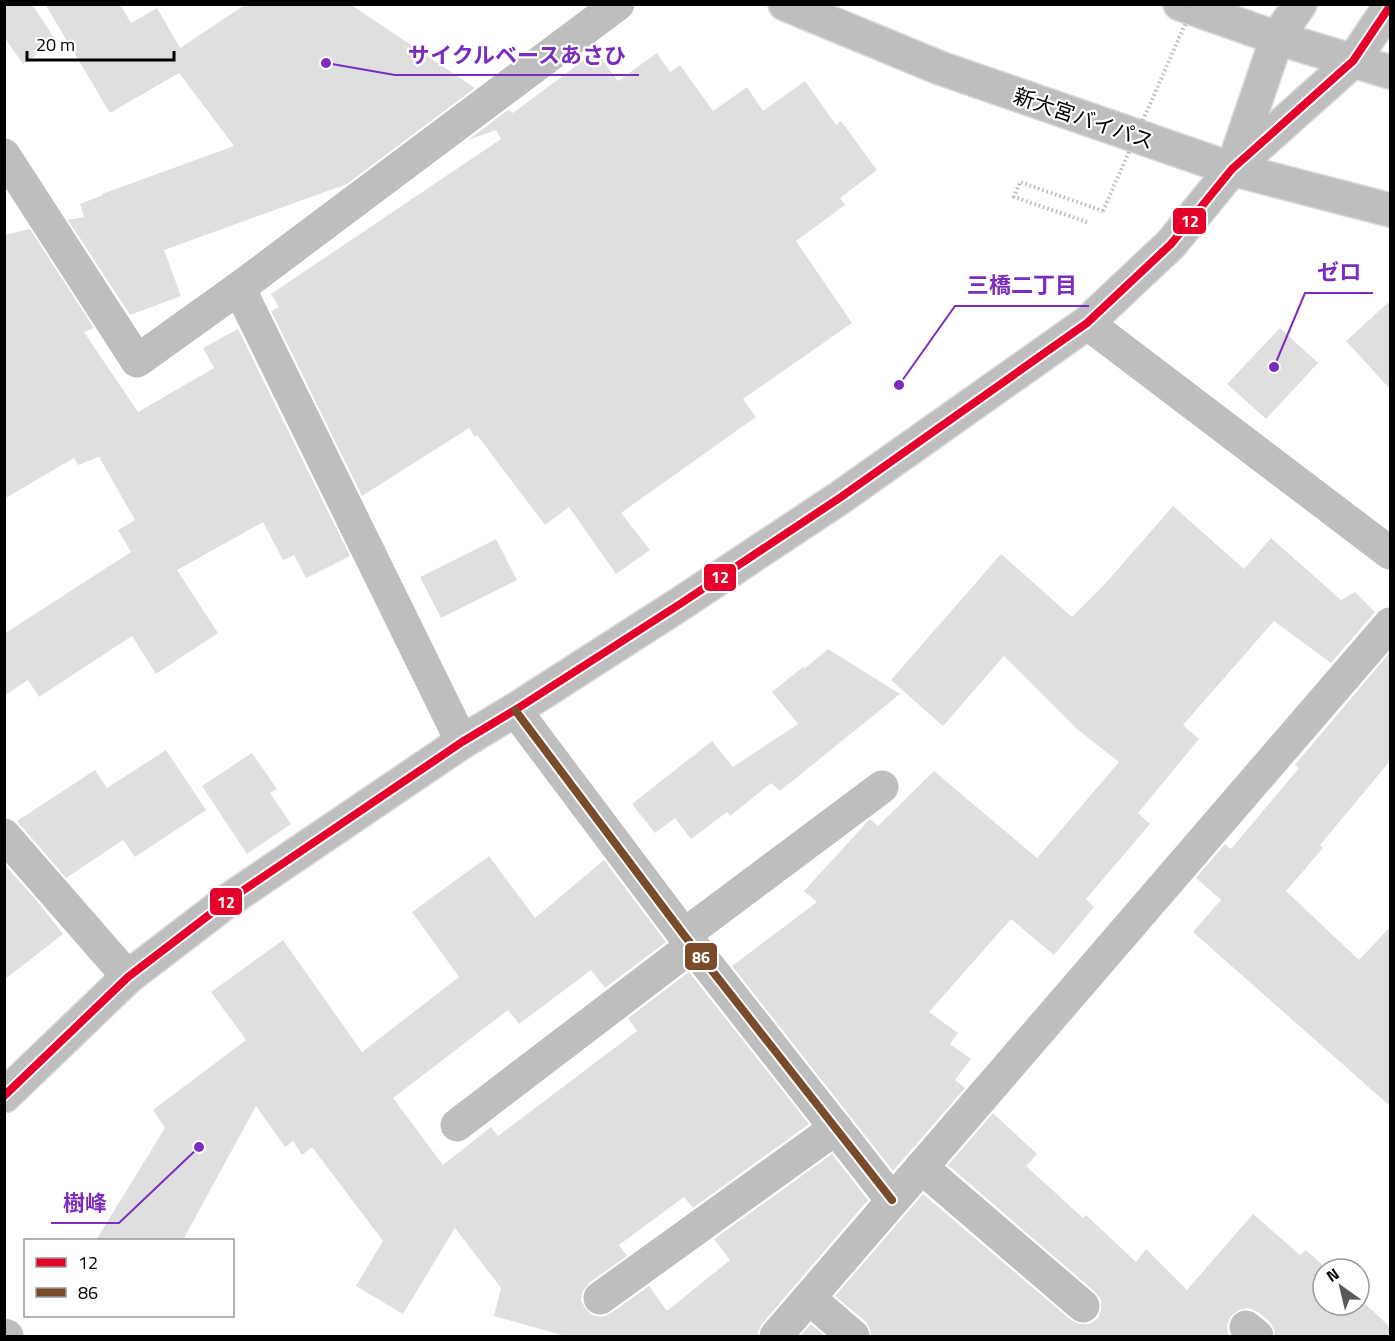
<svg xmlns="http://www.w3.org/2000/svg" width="1395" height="1341" font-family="'Titillium Web','Noto Sans JP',sans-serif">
<rect width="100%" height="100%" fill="#fff"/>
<g fill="#dfdfdf">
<polygon points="4,4 32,4 56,41 23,64 4,37"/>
<polygon points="45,4 120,4 131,23 157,8 180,48 246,4 350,4 475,88 347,184 164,250 181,296 130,315 68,220 84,217 80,204 103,195 102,194 234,146 179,73 110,113"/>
<polygon points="596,51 618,81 657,53 670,72 680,65 713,111 747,87 763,111 805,81 836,125 841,121 877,170 840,198 845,205 796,241 852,323 743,399 756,417 621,513 650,550 616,574 569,507 545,525 477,435 475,437 469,428 362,496 271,311 279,307 271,294 501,139 496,130 468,140 508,110 513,113"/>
<polygon points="30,229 94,328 84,332 138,412 214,368 203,348 238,329 350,556 306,578 294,555 283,560 263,522 177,570 218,633 156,674 132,636 39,697 28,680 4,696 4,634 131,552 118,530 135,520 99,457 78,465 74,458 4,499 4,235"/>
<polygon points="1390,301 1390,389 1346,341"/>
<polygon points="1280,328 1318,363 1266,419 1227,384"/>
<polygon points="1173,506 1244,569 1271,538 1341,600 1355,592 1375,612 1331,663 1274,621 1183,725 1199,739 1138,813 1150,824 1086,899 1094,907 1054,955 1011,919 929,1012 958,1033 950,1044 971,1059 955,1080 965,1088 893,1171 732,966 817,902 804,891 868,821 870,819 878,826 934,771 1037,858 1119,762 1077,729 1004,656 943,726 891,680 1001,554 1072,617 1104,585"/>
<polygon points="496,539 517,580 441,618 420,577"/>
<polygon points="828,649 900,694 780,791 771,783 730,816 727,812 691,839 675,818 655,833 632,804 712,741 733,767 798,724 772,692 803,667 804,669"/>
<polygon points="1390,652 1390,761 1320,845 1323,848 1286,891 1359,960 1390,927 1390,1106 1193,932 1221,900 1196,878 1225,844 1231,849 1299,768 1295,765"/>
<polygon points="166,750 206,810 135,857 123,840 66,878 17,821 95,770 107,788"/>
<polygon points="252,753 277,789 270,793 291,824 247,854 202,786"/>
<polygon points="489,856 535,918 604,860 666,942 605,988 591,970 519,1024 508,1010 393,1098 443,1165 491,1127 498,1136 637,1031 628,1018 689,972 809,1124 693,1208 684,1197 619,1245 627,1256 589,1283 583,1291 581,1300 585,1308 592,1315 602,1317 611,1313 649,1286 667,1311 730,1260 714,1239 832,1154 868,1200 762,1324 758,1332 758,1336 565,1336 494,1316 501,1288 455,1228 403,1314 356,1286 383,1241 312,1147 302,1155 293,1141 285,1147 256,1106 183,1240 96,1240 165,1128 153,1110 246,1040 211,992 283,940 362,1052 459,977 412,912"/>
<polygon points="4,864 37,901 63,934 4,980"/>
<polygon points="993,1113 1037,1154 1026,1166 1083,1218 1086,1215 1136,1262 1146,1249 1187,1290 1253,1214 1300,1255 1306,1250 1327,1269 1323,1269 1323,1305 1359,1305 1359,1298 1390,1327 1390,1336 1275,1336 1274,1329 1269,1321 1258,1312 1248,1308 1239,1310 1231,1316 1227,1325 1228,1333 1230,1336 871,1336 870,1329 866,1322 835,1296 923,1194 1071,1320 1079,1324 1089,1324 1098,1318 1101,1309 1101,1300 1095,1292 948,1165"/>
<polygon points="811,1324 825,1336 800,1336"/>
</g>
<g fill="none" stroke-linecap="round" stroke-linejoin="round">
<g stroke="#dbdbdb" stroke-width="36">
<g id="major">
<polyline points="1233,167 1277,38 1300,4"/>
<polyline points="4,1096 128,977 226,902 462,742 515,710 680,604 841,497 1087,323 1171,244 1232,169 1353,61 1390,6"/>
</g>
</g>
<g stroke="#dbdbdb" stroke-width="36">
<g id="highway">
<polyline points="785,4 940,68 1232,169 1390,210"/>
<polyline points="1180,4 1277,38 1390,72"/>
</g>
</g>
<polyline stroke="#b9b9b9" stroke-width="4" stroke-dasharray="1.5 3" stroke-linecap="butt" points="1087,222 1014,197 1020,182 1103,211"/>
<g stroke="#bebebe" stroke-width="33">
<polyline points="4,155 137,361 239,288 462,742"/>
<polyline points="239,288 618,4"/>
<polyline points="1087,323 1390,553"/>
<polyline points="515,710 684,935 892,1200"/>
<polyline points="4,835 128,977"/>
<polyline points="684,935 882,787"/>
<polyline points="457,1125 693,945"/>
<polyline points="921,1167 1083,1306"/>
<polyline points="600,1298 836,1128"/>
<polyline points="809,1298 853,1336"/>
<polyline points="1246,1327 1257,1336"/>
<polyline points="4,1335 7,1336"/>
<polyline points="776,1336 1390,624"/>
</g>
<use href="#major" stroke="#bebebe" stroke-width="33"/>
<use href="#highway" stroke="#bebebe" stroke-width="33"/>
<polyline stroke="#b9b9b9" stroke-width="4" stroke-dasharray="1.5 3" stroke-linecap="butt" points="1103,211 1194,4"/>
<g stroke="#fff" stroke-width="12">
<polyline id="bus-1" points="4,1096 128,977 226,902 462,742 515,710 680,604 841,497 1087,323 1171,244 1232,169 1353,61 1390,6"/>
</g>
<g stroke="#fff" stroke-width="12">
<polyline id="bus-2" points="515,710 684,935 892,1200"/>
</g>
<use href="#bus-1" stroke="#e4002b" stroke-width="8"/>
<use href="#bus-2" stroke="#7a4b2a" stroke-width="8"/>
</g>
<g text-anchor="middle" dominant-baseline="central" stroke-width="4.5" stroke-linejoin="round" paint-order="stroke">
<g font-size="21" fill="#000" stroke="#fff">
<text transform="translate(1084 118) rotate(19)">新大宮バイパス</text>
</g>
</g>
<path fill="none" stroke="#7b2cbf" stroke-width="2" d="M326 63L395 75H639M1274 367L1305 293H1373M899 385L955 306H1089M199 1147L119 1223H51"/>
<g fill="#7b2cbf" stroke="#fff" stroke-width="2">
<circle cx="326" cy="63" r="6"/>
<circle cx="1274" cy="367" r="6"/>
<circle cx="899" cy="385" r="6"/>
<circle cx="199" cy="1147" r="6"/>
</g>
<g font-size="22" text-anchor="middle" font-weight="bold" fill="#7b2cbf" stroke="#fff" stroke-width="4.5" stroke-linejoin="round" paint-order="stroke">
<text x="517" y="63">サイクルベースあさひ</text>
<text x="1339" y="280">ゼロ</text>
<text x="1022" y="293">三橋二丁目</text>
<text x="85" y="1211">樹峰</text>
</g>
<g stroke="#fff" stroke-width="2">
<rect x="1172" y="207" width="35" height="28" rx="6" fill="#e4002b"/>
<rect x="703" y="563" width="34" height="29" rx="6" fill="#e4002b"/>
<rect x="209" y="887" width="34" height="29" rx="6" fill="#e4002b"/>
<rect x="684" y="942" width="34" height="29" rx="6" fill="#7a4b2a"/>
</g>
<g font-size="16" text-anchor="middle" font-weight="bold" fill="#fff">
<text x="1190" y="227">12</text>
<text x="720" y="583">12</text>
<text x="226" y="908">12</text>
<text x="701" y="963">86</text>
</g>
<rect width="1395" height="1341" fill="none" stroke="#000000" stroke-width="12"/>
<rect x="24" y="1239" width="210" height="78" fill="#ffffff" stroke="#999999" stroke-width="1.5"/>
<rect x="36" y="1258" width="30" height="9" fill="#e4002b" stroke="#999999" stroke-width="1.5"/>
<text x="78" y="1269" font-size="18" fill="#000000">12</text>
<rect x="36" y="1288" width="30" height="9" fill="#7a4b2a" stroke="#999999" stroke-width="1.5"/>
<text x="78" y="1299" font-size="18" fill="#000000">86</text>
<g transform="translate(1341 1287) rotate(326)"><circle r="28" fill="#ffffff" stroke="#999999" stroke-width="1.5"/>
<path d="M0-4.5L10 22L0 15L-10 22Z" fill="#595959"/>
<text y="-9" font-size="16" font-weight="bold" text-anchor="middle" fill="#000000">N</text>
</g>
<path d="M27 51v9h147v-9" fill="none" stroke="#000000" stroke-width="3"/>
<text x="36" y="51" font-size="18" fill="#000000" stroke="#ffffff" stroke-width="4.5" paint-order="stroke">20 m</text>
</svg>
